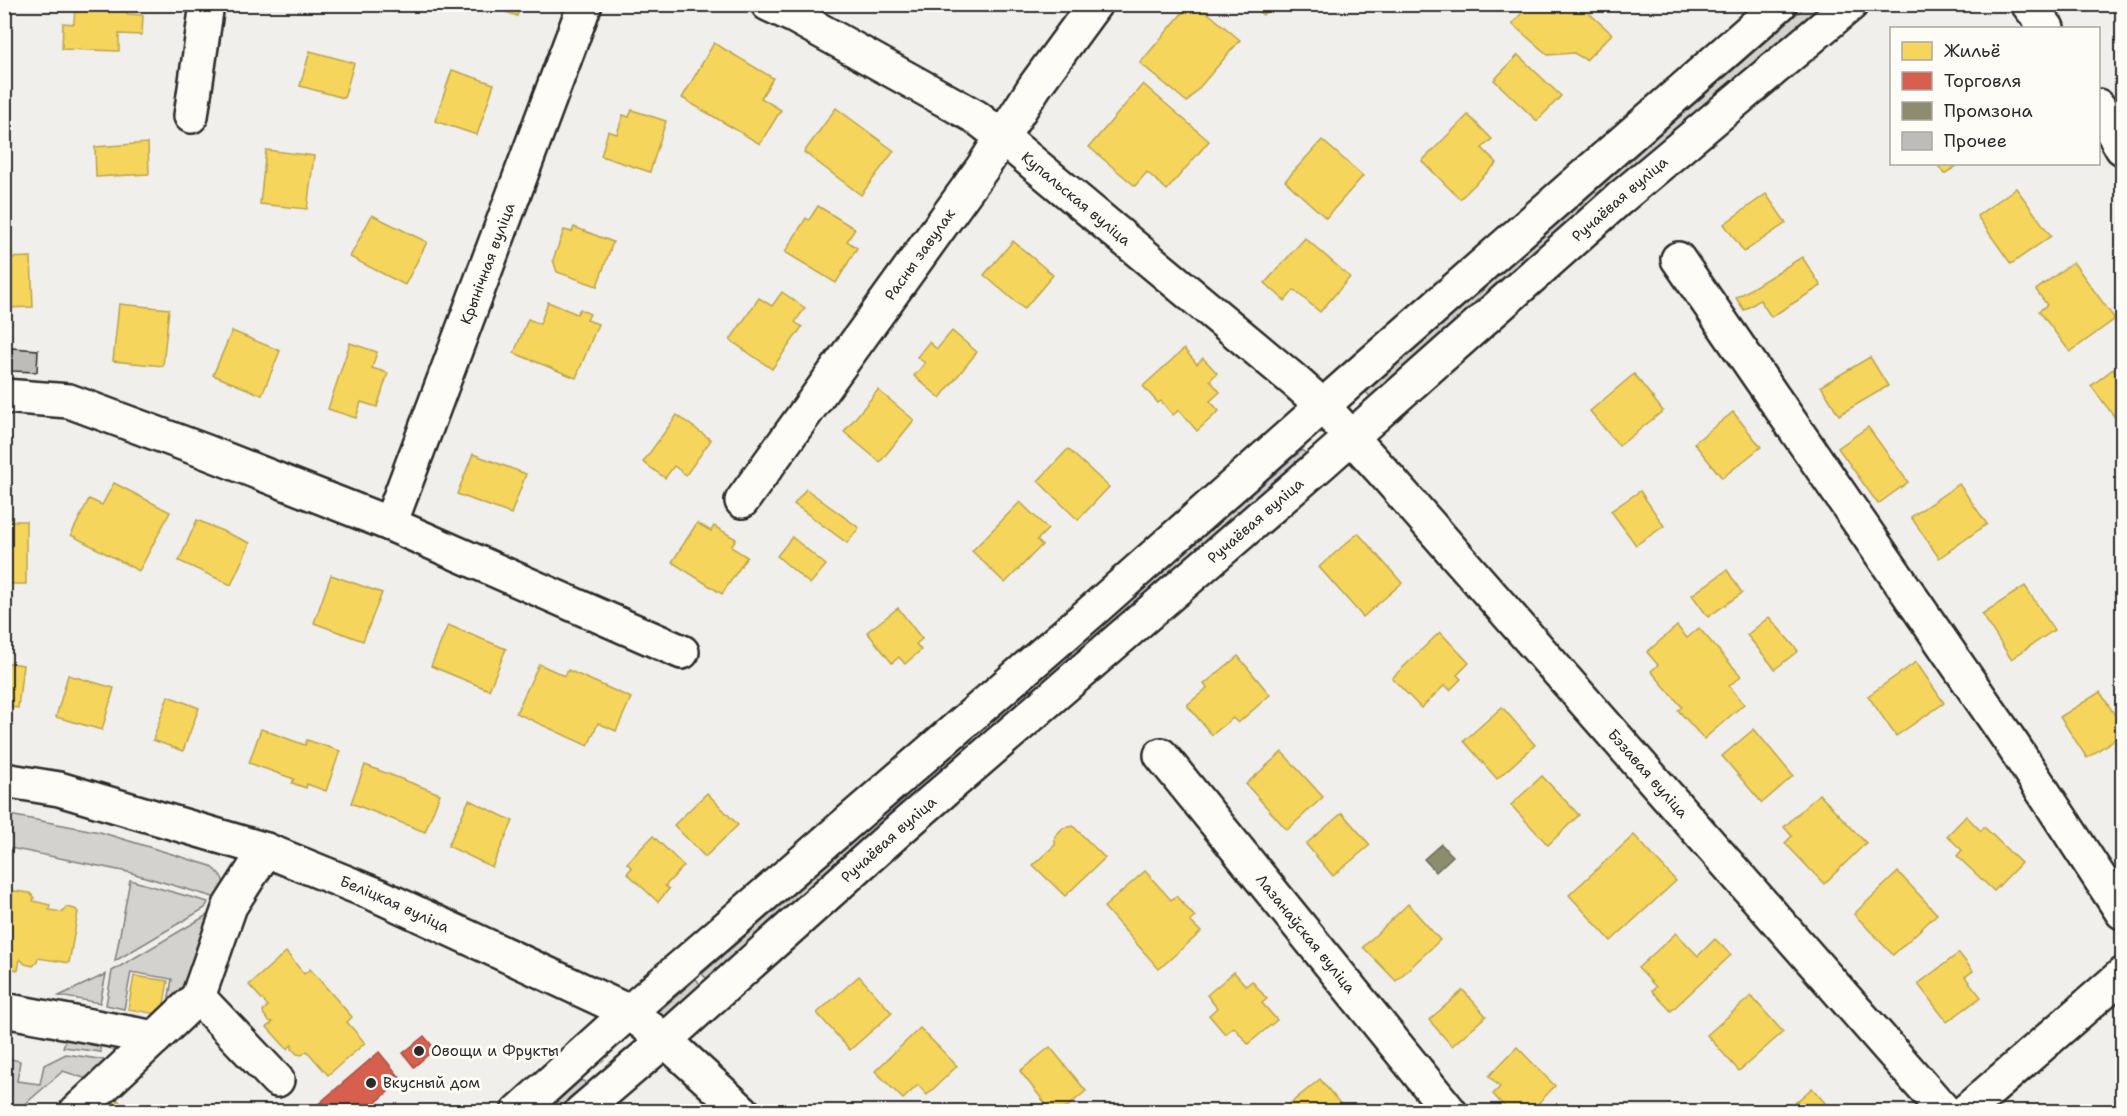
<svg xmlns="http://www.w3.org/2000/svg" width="2127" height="1116" font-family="'Shantell Sans',sans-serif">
<rect width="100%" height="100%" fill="#f0efeb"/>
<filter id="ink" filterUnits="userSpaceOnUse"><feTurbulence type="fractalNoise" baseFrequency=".0167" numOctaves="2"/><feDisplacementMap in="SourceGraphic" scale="12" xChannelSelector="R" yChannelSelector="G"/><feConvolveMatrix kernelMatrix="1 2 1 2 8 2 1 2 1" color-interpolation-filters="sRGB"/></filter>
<g filter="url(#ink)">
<g fill="#d3d2cf" stroke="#7f7e7d" stroke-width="1.5">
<polygon points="1807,5 1832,5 1375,402 1366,392"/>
<polygon points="1302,450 1310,458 712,984 702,974"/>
<path d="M4,814L100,832L211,866C226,878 225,881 220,899L128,872L5,847Z"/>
<polygon points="130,880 208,902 205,908 115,961"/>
<polygon points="214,911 185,990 166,1014 172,979 131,972 124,1009 106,1005 112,971"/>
<polygon points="106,974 100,1003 59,996"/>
<polygon points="696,979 705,990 666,1024 657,1019 657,1013"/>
<polygon points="67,1036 98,1042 101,1052 63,1047"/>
<polygon points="66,1054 105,1060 106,1064 96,1082 63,1071 17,1111 5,1112 5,1058 20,1061 17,1081 40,1084 44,1065"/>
<polygon points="580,1081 584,1081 587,1088 560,1111 546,1112"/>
</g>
<g fill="#f6d55c" stroke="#b9a24d" stroke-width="1.5">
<polygon points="493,4 533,4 531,10 520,6 517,16 492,7"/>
<polygon points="1190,4 1197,4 1240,40 1187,102 1140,63"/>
<polygon points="1248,4 1271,4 1263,15"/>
<polygon points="1530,4 1579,4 1612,34 1586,60 1574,53 1548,55 1512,24"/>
<polygon points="75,6 127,8 127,14 143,15 142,35 119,34 119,51 62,49 63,23 74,24"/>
<polygon points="714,43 773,78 761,98 781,110 760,144 682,98"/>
<polygon points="310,51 354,63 344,98 300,86"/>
<polygon points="1518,55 1561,96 1537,121 1494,80"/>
<polygon points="452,70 494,84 477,135 435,121"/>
<polygon points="1143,84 1209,141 1167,190 1147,172 1135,186 1089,147"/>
<polygon points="836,108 894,151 861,195 804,152"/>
<polygon points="632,110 666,121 650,172 601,156 608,131 617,134 623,115 629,117"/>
<polygon points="1468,115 1492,139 1482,148 1497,163 1460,199 1422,161"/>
<polygon points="1322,140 1363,176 1326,218 1285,181"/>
<polygon points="148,143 149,174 96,177 95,147"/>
<polygon points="266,150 314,156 307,209 260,204"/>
<polygon points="1937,164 1960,164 1944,174"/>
<polygon points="2016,188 2051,236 2011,264 1977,216"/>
<polygon points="1766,194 1786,223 1744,252 1724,224"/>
<polygon points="818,206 855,229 847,241 857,248 836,283 785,252 806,218 809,220"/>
<polygon points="372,215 427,242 405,285 350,257"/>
<polygon points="574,227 613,242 597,286 557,272 553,260 564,230 572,232"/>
<polygon points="1305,238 1350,277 1320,312 1294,290 1285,301 1265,283"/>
<polygon points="1013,241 1053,275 1024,309 984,275"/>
<polygon points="31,257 33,307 4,308 4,258"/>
<polygon points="1802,257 1821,286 1771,317 1760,300 1744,310 1736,298"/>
<polygon points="2073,262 2115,319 2070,352 2039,311 2047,305 2036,290"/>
<polygon points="782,292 805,308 795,322 802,327 772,369 730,340 759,298 772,306"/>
<polygon points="548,302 577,314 580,309 590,314 587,320 598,324 576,378 514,353 528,319 540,324"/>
<polygon points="119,304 169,309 163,366 113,361"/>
<polygon points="232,331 280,351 262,395 213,375"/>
<polygon points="952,331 977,352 940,398 914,376 925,363 917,357 929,342 937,349"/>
<polygon points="350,343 377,352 372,368 388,373 377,407 361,402 356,418 328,409"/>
<polygon points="1184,349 1197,364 1203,358 1217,373 1210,380 1220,392 1210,401 1219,411 1197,431 1179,410 1173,415 1161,401 1158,403 1143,386"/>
<polygon points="1870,357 1888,386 1839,415 1821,386"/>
<polygon points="2113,369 2118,376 2122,372 2122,422 2120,424 2091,386"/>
<polygon points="1634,374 1663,411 1619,446 1590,411"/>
<polygon points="878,390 914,420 880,462 844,432"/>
<polygon points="1733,412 1761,447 1722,478 1694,443"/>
<polygon points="677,415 711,440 686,475 674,466 665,478 643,462"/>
<polygon points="1868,427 1908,482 1878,504 1838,448"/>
<polygon points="1068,449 1109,487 1078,520 1038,481"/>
<polygon points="473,454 526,474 511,514 457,494"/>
<polygon points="114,483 170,512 139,571 71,535 89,499 102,505"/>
<polygon points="1959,484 1987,524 1939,558 1911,517"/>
<polygon points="806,489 859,528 847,543 794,504"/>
<polygon points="1640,491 1664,526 1636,545 1611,511"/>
<polygon points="1020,502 1048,529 1037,540 1042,545 1005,583 972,551"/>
<polygon points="197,520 250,543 231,585 179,561"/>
<rect x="4" y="521" width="22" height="63"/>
<polygon points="697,523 711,531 714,526 736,539 731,547 747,557 722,594 672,562"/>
<polygon points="1358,533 1402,583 1363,617 1319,567"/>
<polygon points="792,537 826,565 810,584 777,556"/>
<polygon points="1727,570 1742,593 1708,617 1692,595"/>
<polygon points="331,575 382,593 363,641 314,623"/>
<polygon points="2025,586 2054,630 2011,659 1982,614"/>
<polygon points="898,608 922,639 916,644 921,650 905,664 899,657 892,663 867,632"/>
<polygon points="1769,617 1798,651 1775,669 1747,635"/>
<polygon points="448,625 506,649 489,690 431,666"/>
<polygon points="1677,626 1687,638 1699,628 1741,676 1729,686 1744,704 1704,739 1678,710 1682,707 1651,671 1658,665 1647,652"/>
<polygon points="1440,632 1469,663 1457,675 1461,679 1450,690 1445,685 1421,708 1392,678"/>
<polygon points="1238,656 1270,695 1238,723 1233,718 1212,735 1187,705 1207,688 1204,684"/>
<polygon points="4,662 23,665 18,708 4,706"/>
<polygon points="1916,662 1944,703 1896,736 1868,696"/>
<polygon points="539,664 565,676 568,670 631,698 616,731 598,723 588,746 516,713"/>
<polygon points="68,675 114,688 102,730 56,717"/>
<polygon points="2100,692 2122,726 2122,734 2087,758 2060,717"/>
<polygon points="168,696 199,708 183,751 153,740"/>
<polygon points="1502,707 1535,745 1497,779 1464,741"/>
<polygon points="261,729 305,745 307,740 340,751 326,791 307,784 306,788 292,783 294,779 249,763"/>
<polygon points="1754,729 1793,776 1762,803 1722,756"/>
<polygon points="1282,752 1323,797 1287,830 1246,784"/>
<polygon points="365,765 440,794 425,832 351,803"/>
<polygon points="1542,776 1579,815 1548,845 1511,805"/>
<polygon points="707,793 738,825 705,857 674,825"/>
<polygon points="1819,794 1866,843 1824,884 1785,843 1792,836 1784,827"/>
<polygon points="469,800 513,821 492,867 448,846"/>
<polygon points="1342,813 1370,845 1333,876 1306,844"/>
<polygon points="1966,816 1981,831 1984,827 2021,863 1994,891 1957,856 1962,850 1947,836"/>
<polygon points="1073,826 1105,858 1065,896 1033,865 1055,845 1055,836 1063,828"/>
<polygon points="1634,835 1676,881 1611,941 1569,895"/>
<polygon points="653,836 684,866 665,886 669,889 658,902 627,873 632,868 627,863"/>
<polygon points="1145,871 1171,900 1176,896 1195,917 1190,921 1201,932 1159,969 1104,907"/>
<polygon points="1898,872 1937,914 1893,955 1854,914"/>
<polygon points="7,890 30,893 34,898 33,901 50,905 49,910 62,912 66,907 75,909 78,912 69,963 38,958 37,962 33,966 25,964 20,959 18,970 4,967 4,892"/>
<polygon points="1408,904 1440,940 1396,981 1363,947"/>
<polygon points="1676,933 1698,956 1715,939 1731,955 1671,1011 1652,991 1656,987 1638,968"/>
<polygon points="286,952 304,974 310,969 352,1017 347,1022 365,1043 328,1075 307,1051 302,1055 297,1054 292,1049 292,1045 287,1049 267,1027 273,1022 269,1021 264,1015 263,1011 268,1006 249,985"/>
<polygon points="1959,953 1973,971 1965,977 1981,997 1947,1022 1918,984"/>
<polygon points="1234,972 1246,986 1252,981 1267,999 1262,1003 1277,1020 1248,1044 1234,1027 1225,1034 1209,1015 1217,1008 1207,995"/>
<polygon points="134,976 168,981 162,1015 128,1009"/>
<polygon points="859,976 892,1013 850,1050 817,1013"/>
<polygon points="1463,990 1486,1016 1452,1046 1429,1020"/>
<polygon points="1751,996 1783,1032 1739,1071 1707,1035"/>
<polygon points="920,1028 957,1066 927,1095 918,1085 903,1099 875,1071"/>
<polygon points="1050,1047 1086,1091 1061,1112 1052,1112 1020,1071"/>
<polygon points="1517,1047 1555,1086 1530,1112 1524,1112 1521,1109 1518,1112 1509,1112 1493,1094 1500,1087 1489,1076"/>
<polygon points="1320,1079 1347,1112 1289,1112 1286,1107"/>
<polygon points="1812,1088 1833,1112 1786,1112 1786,1111"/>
<polygon points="117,1099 128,1112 104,1112"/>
</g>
<g fill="#d6604d" stroke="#a35043" stroke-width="1.5">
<polygon points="424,1036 435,1049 414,1067 403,1053"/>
<polygon points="379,1052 402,1080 365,1112 309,1112"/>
</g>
<polygon fill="#8c8c6e" stroke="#6f6f5a" stroke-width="1.5" points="1441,844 1453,856 1436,872 1424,859"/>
<polygon fill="#bdbcb8" stroke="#2b2b2b" stroke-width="1.5" points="12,348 38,350 37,372 11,371"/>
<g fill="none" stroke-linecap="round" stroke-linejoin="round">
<g stroke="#2b2b2b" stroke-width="38">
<g id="minor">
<path id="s1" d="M768,4L794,16L976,117L1003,138L1296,382L1323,406L1384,473L1945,1112"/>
<polyline points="2028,4 2047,28"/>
<polyline points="2098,106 2122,148"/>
<polyline points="191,116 207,4"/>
<polyline points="1678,259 2012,744 2122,912"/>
<polyline points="4,396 69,401 204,451 390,524 682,652"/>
<path id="s2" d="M742,501L983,167L1035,86L1095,4"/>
<path id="s3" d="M390,524L585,4"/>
<path id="s4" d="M1161,755L1450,1112"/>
<path id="s5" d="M4,780L59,789L266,850L377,895L629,1012L665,1040L743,1112"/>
<polyline points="198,997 277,1080"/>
<polyline points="4,1010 155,1038 76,1112"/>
<polyline points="155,1038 198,997 230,906 266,850"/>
<polyline points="1965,1112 2122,975"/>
</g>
</g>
<g stroke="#2b2b2b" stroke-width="38">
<g id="major">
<polyline points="518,1112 629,1012 1091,612 1352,380 1780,4"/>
<path id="s6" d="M581,1112L665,1040L901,828L1321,464L1619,199L1851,4"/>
</g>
</g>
<use href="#minor" stroke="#fdfcf7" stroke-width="33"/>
<use href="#major" stroke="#fdfcf7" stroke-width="33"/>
</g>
</g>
<g fill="#2b2b2b" stroke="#fdfcf7" stroke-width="2">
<circle cx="419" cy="1051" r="6"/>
<circle cx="371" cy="1083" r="6"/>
</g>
<g text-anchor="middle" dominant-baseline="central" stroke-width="6" stroke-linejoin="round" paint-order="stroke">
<g font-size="15" fill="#2b2b2b" stroke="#fdfcf7">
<text stroke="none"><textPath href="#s1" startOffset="366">Купальская вуліца</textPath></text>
<text stroke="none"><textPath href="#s6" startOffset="1383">Ручаёвая вуліца</textPath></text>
<text stroke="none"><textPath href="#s2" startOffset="304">Расны завулак</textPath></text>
<text stroke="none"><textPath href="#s3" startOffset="278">Крынічная вуліца</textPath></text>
<text stroke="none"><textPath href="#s6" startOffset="897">Ручаёвая вуліца</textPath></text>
<text stroke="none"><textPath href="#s1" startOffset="1179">Бэзавая вуліца</textPath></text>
<text stroke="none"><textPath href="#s6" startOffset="411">Ручаёвая вуліца</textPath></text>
<text stroke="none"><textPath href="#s5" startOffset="411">Беліцкая вуліца</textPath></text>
<text stroke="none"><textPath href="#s4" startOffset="230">Лазанаўская вуліца</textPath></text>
</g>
<g font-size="15" fill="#2b2b2b" stroke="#fdfcf7" text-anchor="start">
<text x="431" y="1051">Овощи и Фрукты</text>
<text x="383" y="1083">Вкусный дом</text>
</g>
</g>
<rect width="2127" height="1116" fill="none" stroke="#fdfcf7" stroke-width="24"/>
<rect x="12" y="12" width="2103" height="1092" fill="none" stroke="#2b2b2b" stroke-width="2" filter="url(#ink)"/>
<rect x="1890" y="27" width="210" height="138" fill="#fdfcf7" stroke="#a9a8a5" stroke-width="1.5"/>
<rect x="1902" y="42" width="30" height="18" fill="#f6d55c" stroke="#a9a8a5" stroke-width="1.5"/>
<text x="1944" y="57" font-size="18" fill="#2b2b2b">Жильё</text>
<rect x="1902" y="72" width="30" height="18" fill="#d6604d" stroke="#a9a8a5" stroke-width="1.5"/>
<text x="1944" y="87" font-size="18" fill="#2b2b2b">Торговля</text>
<rect x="1902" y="102" width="30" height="18" fill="#8c8c6e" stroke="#a9a8a5" stroke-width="1.5"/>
<text x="1944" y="117" font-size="18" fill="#2b2b2b">Промзона</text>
<rect x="1902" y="132" width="30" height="18" fill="#bdbcb8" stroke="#a9a8a5" stroke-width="1.5"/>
<text x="1944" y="147" font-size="18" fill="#2b2b2b">Прочее</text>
</svg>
